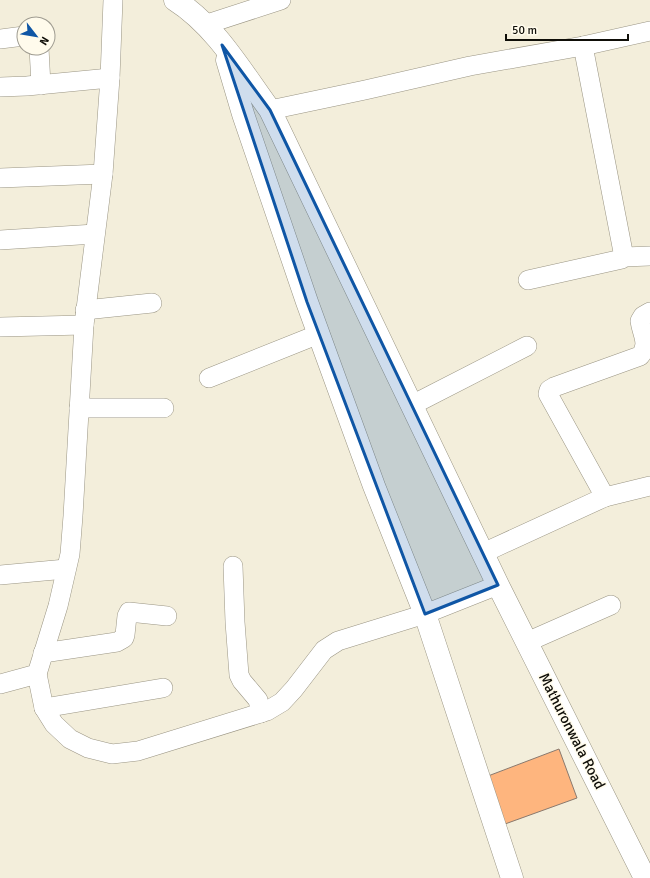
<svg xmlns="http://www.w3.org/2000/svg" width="650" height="878" font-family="Signika,sans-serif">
<rect width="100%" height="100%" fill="#f3eedb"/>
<polygon fill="#feb57e" stroke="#89796e" points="559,749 577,798 505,824 488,776"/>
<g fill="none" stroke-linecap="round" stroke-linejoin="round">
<g stroke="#9a9584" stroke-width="20">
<g id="minor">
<polyline points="204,25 281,0"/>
<polyline points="0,39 24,36"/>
<polyline points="583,46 624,257"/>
<polyline points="39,48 41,85"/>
<polyline points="0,87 27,86 110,78"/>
<polyline points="270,110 365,90 470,66 583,46 650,31"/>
<polyline points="0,178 103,174"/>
<polyline points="0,240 95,234"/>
<polyline points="528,280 622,259 624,257 650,256"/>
<polyline points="85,310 152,303"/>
<path d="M650,312L643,316L640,321C642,335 650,344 640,356L554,387L549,390L548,394L605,497L650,486"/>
<polyline points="0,327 84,325"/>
<polyline points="209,378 319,334"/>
<polyline points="412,405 527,346"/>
<polyline points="79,408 164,408"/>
<polyline points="483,553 605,497"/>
<polyline points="233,566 235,622 239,675 242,681 258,700 261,713"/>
<polyline points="0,575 66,569"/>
<polyline points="527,642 611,605"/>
<polyline points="43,653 117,642 124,638 125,635 127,616 129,612 167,616"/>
<polyline points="37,674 44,708 54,724 70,739 88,748 112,754 138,751 267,711 282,702 294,689 324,650 338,641 425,614 498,585"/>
<polyline points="0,684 37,674 58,606 70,554 73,516 84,325 103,174 110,78 113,0"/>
<polyline points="44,708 163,688"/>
</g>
</g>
<g stroke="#9a9584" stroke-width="23">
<g id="tertiary">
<path d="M175,0C216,26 242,72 270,110L498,585L645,878"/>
<polyline points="227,60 243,114 307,302 374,486 425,614 512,878"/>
</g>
</g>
<use href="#minor" stroke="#fff" stroke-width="19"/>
<use href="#tertiary" stroke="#fff" stroke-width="22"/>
</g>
<path fill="#0f56a5" fill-opacity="0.2" stroke="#0f56a5" stroke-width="3" stroke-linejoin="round" d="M222,45L270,110L498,585L425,614L307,302Z"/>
<g text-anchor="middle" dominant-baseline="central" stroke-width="3" stroke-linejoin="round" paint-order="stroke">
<g font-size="15" fill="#0f0e08" stroke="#fffbec">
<text transform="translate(572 731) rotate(63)">Mathuronwala Road</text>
</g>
</g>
<g transform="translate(36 36) rotate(121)"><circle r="19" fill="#fffbec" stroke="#9f9c91"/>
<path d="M0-3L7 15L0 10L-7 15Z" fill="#0f56a5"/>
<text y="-6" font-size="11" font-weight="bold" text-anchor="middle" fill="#0f0e08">N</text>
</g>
<path d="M506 34v6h122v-6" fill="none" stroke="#0f0e08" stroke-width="2"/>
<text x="512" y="34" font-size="12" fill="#0f0e08" stroke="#fffbec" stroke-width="3" paint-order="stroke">50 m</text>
</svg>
